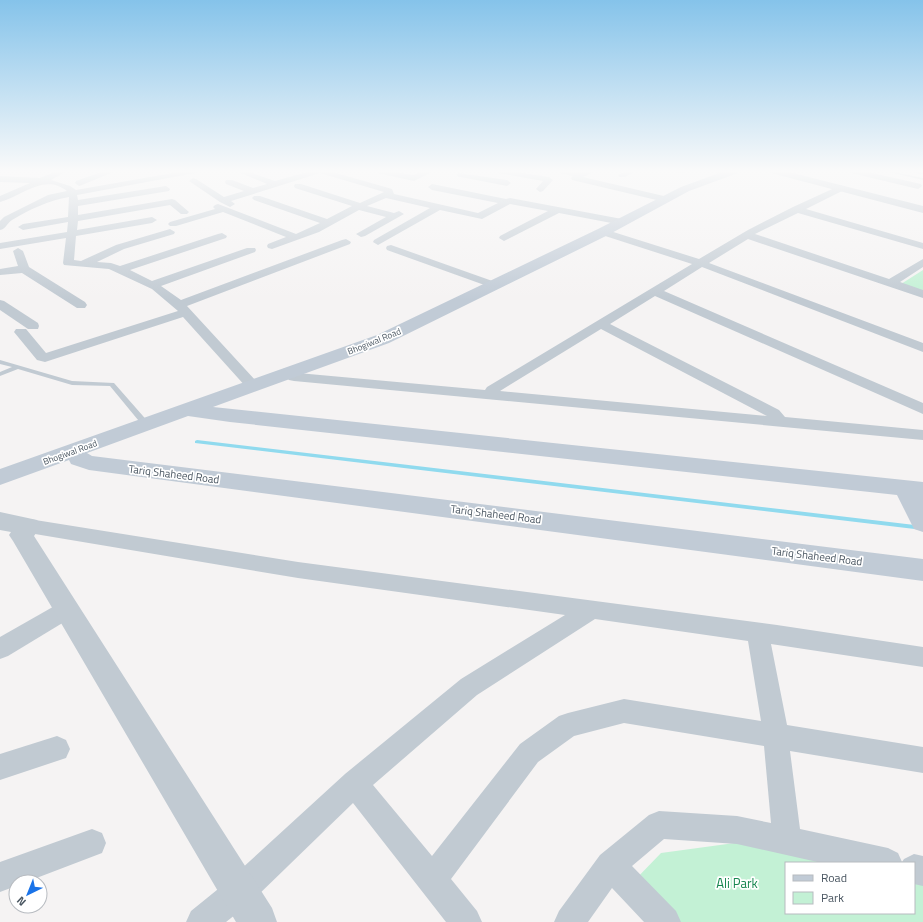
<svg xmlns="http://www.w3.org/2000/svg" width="923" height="922" font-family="'Titillium Web',sans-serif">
<rect width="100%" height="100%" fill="#f5f3f3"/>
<g fill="#c3f1d5">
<polygon points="923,270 923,292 901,284"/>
<polygon points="742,842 843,863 786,863 786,913 914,913 914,879 923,881 923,922 673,922 633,882 661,853"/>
</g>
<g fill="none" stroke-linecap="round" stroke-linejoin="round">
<polygon fill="#90daee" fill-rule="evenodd" points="197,440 923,526 923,530 195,443 195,441"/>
<g fill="#c1cad2" fill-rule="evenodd">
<polygon points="884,171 889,171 923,178 923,180"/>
<polygon points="0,360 72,381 114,383 150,424 146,426 143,426 110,386 72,385 18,369 0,376 0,372 12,367 0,364"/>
</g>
<g fill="#c1cad2" fill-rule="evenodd">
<path d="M57,171H67L51,180L70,186L76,190L184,171H199L195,173L77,195L78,200L166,186L170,189L169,191L78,206V215L172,199L175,200L189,212L187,214H181L170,205L78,221L77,230L152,217L157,220L152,223L76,236L74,260L81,261L116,245L170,229L175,232L174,234L124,249L97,262L111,263L120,266L218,234L222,233L227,236L226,238L130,270L152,281L247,248H255L256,250L255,252L161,286L181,300L342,240L346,239L351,242L350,244L187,306L257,382L259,385L257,388L252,389L247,388L183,317L45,362L37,360L14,332L16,329H26L46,353L178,311L152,289L109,269L64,265L63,263L66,238L0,249V243L67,232L68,222L23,230L18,227L23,224L68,217L69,197C49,200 29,210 12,220C7,223 6,229 0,230V221L4,217L48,195L67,191C44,173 22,196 0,202V196L30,183L0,182V176L40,178Z"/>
<polygon points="104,171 110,171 111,173 82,185 79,186 75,183 76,181"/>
<polygon points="236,171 246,171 275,181 311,171 329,171 392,189 394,194 478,213 498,203 432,190 428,187 432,184 506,199 510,198 622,219 627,222 622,225 559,213 504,241 499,238 500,236 548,211 510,204 482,219 440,210 378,245 373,242 374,240 430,208 386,198 367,206 394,213 399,211 404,214 365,236 361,237 356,234 386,217 359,210 319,232 272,249 268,248 267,246 268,244 286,237 223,212 176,226 170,226 168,224 170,222 215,209 213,207 215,205 218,204 296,234 320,223 254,200 252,198 254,196 260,196 327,219 352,206 295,188 294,186 295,184 301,184 360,203 384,192 320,173 231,201 235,204 230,207 220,202 189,181 193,178 196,179 224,197 244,191 226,184 225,182 226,180 232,180 253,188 267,184"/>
<polygon points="376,171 390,171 413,175 424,171 434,171 414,181 377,173"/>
<polygon points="494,171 510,171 549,177 553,180 543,191 540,192 536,189 543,181 498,173"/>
<path d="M558,171C565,170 572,172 579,172C583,172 588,171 593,171L592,173L583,177L668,197L670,199L665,202L572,180L571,178L573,176L559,173Z"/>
<polygon points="626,171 636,171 625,177 619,177 618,175"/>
<polygon points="676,171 688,171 684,173 677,173"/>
<path d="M715,171H733L734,172C730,176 719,175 715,171Z"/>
<polygon points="850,171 863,171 921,184 922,186 918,189 851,173"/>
<polygon points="913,171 923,171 923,174 914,173"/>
<polygon points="458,173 507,180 511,183 507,186 461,177 458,177 457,175"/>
<path d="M841,185L845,188L844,190L806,209L923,243V249L798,213L755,234L889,279L923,259V267L900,282L923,290V298L748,239L709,263L923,343V352L702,267L664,291L923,403V414L655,296L610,324L779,410L785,417L923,430V440L294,381L289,380L281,372L283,369C290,367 293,369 298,373L485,390L487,387L692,264L599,234L598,232L599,230H607L699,259L748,230L793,207ZM601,329L767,416L500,391Z"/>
<polygon points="391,245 498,283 500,285 498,287 490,287 387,250 386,248 387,246"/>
<polygon points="18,248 23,251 29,267 85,302 87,305 85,308 77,308 22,273 0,275 0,269 18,266 13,251"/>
<polygon points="0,300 4,301 38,323 39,326 38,329 28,329 0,310"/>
<path d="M29,519L298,562L777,625L923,647V667L771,644L787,725L923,747V773L790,751L800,829L888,848L898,853L902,862L904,859L914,854L923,856V886L914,884V863H822L737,844L664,839L632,866L676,911L681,922H644L612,888L588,922H554L559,911L600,855L649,815L659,811L737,816L771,823L764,746L624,723L574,736L538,762L451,879L477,911L482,922H446L353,803L250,903L226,922H186L191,911L228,881L345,774L461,679L565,615L298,578L29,533L22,531L20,526L22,521ZM595,619L748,641L761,721L624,699L568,713L559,716L520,744L432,856L373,785L477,695Z"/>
<polygon points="66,601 74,604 77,610 74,616 8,656 0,659 0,637 58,604"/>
<polygon points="57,736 66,740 70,749 66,758 0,780 0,754"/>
<polygon points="92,829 102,833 106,843 102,853 26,882 16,882 16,886 0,892 0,862"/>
</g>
<g fill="#c1cad2" fill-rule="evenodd">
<polygon points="770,171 785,171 923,206 923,213 771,173"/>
<polygon points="0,512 37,520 41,526 34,536 272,908 277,922 236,922 13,541 9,535 11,532 0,530"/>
</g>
<polygon fill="#c1cbd6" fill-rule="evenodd" points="725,171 739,171 738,173 689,191 608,235 389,343 213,407 923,482 923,532 914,529 897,495 230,422 188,416 87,453 92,456 923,559 923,581 89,470 71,464 69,460 0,485 0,469 377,335 598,229 681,187"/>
</g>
<linearGradient id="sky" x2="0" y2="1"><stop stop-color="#85c3ea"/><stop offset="0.57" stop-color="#fafafa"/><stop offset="1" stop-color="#fafafa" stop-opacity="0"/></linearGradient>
<rect width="923" height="300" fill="url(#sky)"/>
<g text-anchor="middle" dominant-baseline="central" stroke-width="3.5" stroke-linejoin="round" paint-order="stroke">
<g font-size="9" fill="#4a5661" stroke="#fff">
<text transform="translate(374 341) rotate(-22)">Bhogiwal Road</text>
<text transform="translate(70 452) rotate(-20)">Bhogiwal Road</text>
</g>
<g font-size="11" fill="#4a5661" stroke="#fff">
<text transform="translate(174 474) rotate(7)">Tariq Shaheed Road</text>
<text transform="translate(496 514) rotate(7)">Tariq Shaheed Road</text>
<text transform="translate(817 556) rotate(7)">Tariq Shaheed Road</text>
</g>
<g font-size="13" fill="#17864f" stroke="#fff">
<text x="737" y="883">Ali Park</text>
</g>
</g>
<rect x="785" y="862" width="130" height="52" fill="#ffffff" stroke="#b7bbc0"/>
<rect x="793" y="875" width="20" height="6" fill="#c1cbd6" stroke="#b7bbc0"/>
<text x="821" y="882" font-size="12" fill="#4a5661">Road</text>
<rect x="793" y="892" width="20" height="12" fill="#c3f1d5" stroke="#b7bbc0"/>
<text x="821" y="902" font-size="12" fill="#4a5661">Park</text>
<g transform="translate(28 894) rotate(223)"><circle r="19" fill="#ffffff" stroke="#b7bbc0"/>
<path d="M0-3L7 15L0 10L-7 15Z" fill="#1a73e8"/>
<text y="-6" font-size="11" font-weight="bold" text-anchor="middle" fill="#4a5661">N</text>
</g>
</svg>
